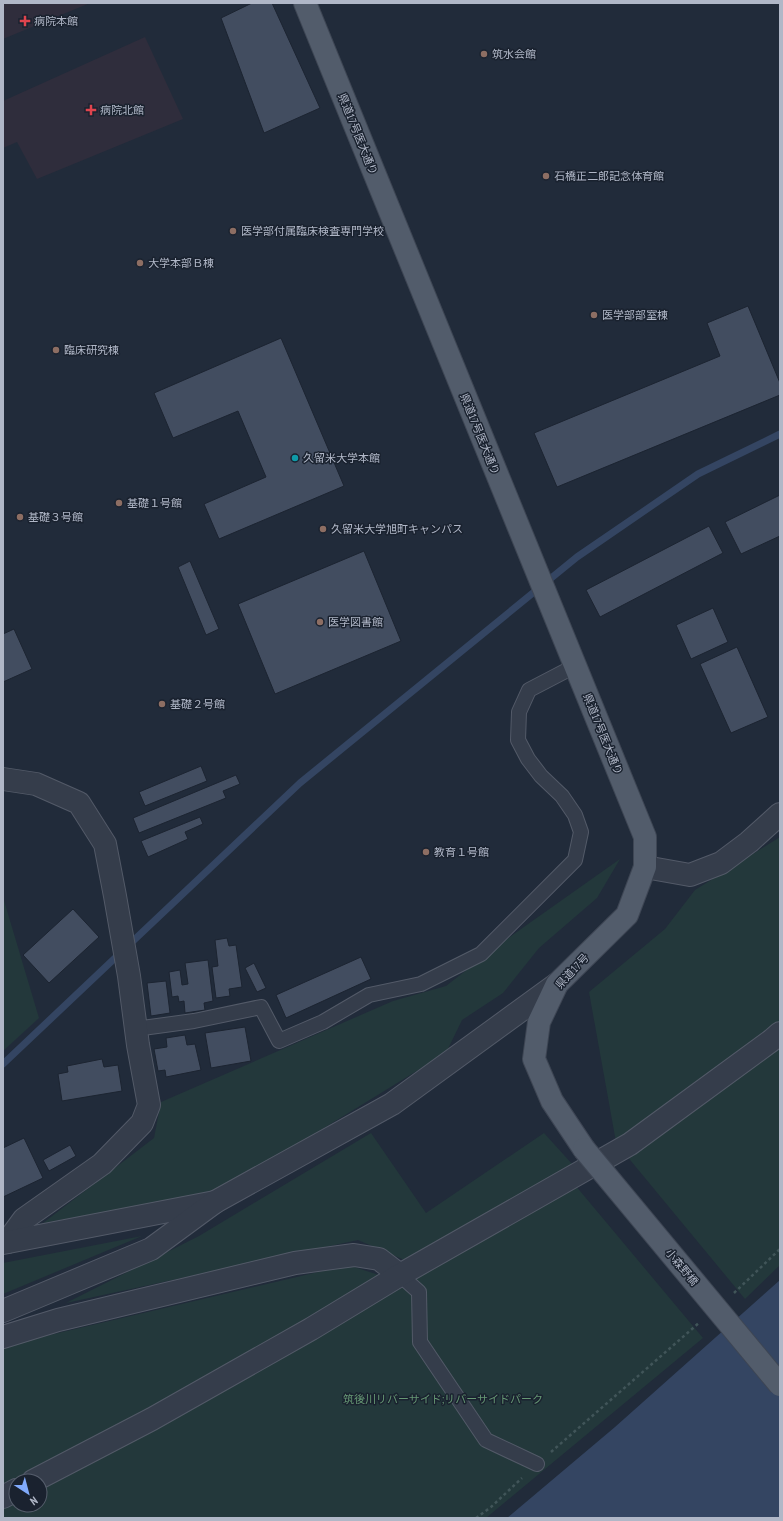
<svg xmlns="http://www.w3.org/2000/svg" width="783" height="1521" font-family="'PT Sans Narrow','Noto Sans JP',sans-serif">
<rect width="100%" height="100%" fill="#212b3a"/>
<g fill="#2f2d3c">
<polygon points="3,3 90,3 3,39"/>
<polygon points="145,37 183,119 37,179 17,142 3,148 3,101"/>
</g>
<g fill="#23383b" fill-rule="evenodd">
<polygon points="780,837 780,1022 763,1037 616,1142 589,992 665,929 695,890"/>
<polygon points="620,859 597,898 539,948 503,993 462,1020 446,1053 220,1192 43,1223 154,1138 161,1102 393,1001 446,986 504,941"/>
<polygon points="3,897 39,1018 3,1051"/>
<polygon points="780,1040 780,1265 745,1299 626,1155"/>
<polygon points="371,1133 426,1213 544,1133 573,1165 409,1262 358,1240 66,1303 199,1236"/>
<path d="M575,1185L703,1338L486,1518H3V1346L348,1265L382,1276ZM16,1481H40V1505H16Z"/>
<polygon points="142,1236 3,1294 3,1263"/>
</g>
<polygon fill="#344562" points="780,1280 780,1518 507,1518 615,1427"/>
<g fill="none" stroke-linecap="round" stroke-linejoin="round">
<polyline stroke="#344562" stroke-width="7" points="3,1064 300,783 577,557 698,474 780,434"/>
</g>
<g fill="#424d60" stroke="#1c2431">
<polygon points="252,3 272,3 320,108 264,133 221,18"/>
<polygon points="748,306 780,383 780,395 557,487 534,433 720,356 707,323"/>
<polygon points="281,338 344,486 219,539 204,504 266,477 238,411 173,438 154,393"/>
<polygon points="780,495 780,536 741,554 725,522"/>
<polygon points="709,526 723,553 600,617 586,590"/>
<polygon points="364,551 401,641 275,694 238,604"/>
<polygon points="190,561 219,629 206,635 178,567"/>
<polygon points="713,608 728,642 691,659 676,625"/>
<polygon points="14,629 32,669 3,682 3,634"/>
<polygon points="737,647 768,717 731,733 700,664"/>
<polygon points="201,766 207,781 145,806 139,792"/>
<polygon points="236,775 240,784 223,791 226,798 139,833 133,818"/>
<polygon points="200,817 203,824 185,832 188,839 148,857 141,841"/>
<polygon points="73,909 99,937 49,983 23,955"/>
<polygon points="227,938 229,946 236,945 242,987 229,989 230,996 216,998 212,967 218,966 215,940"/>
<polygon points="361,957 371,979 286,1018 276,995"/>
<polygon points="208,960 213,1001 204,1003 205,1010 185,1013 184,1001 179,1002 178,996 172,997 169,972 180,970 182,985 188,984 185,963"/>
<polygon points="254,963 266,988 257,992 245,968"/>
<polygon points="166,981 170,1013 151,1016 147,983"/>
<polygon points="245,1027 251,1061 211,1068 205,1033"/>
<polygon points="185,1035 187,1045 195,1044 201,1070 166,1077 165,1070 158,1071 154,1049 167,1047 166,1038"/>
<polygon points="102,1059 104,1067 118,1065 122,1091 62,1101 58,1074 68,1072 67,1066"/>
<polygon points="24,1138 43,1178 3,1197 3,1148"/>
<polygon points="70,1145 76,1156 49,1171 43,1160"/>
</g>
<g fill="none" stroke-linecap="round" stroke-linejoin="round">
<g stroke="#535a68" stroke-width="16">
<g id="service">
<polyline points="135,1029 194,1021 261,1007 279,1041 323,1022 369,995 421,984 481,954 575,860 581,832 575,815 562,796 541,776 528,759 518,740 519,712 529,690 575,666"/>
<polyline points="400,1275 419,1292 420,1342 486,1440 537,1464"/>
</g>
</g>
<g stroke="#535a68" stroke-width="24">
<g id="minor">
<polyline points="3,779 36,784 79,803 105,844 115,896 129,976 138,1045 149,1105 142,1123 102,1164 24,1219 7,1242"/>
<polyline points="645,867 690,875 721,863 749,842 780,814"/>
<polyline points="3,1243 215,1202"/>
<polyline points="3,1337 58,1320 295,1263 354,1255 379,1259 400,1275"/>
<polyline points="33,1481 152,1419 311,1329 400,1275 630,1144 772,1040 780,1033"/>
<polyline points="3,1497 16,1490"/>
</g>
</g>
<g stroke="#535a68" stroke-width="24">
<polyline id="tertiary" points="3,1311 151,1249 215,1202 392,1104 557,984"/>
</g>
<g stroke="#3e4654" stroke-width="24">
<polyline id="primary" points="305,3 645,837 645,867 627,915 557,984 539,1022 534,1059 552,1101 584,1149"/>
</g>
<g stroke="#415559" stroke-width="2.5" stroke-dasharray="3 3" stroke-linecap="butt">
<polyline points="734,1293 780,1249"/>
<polyline points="551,1452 700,1322"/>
<polyline points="476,1518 491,1507 522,1478"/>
</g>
<use href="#service" stroke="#353d4b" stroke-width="14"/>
<use href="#minor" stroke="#353d4b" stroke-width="22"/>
<use href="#tertiary" stroke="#353d4b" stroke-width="22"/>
<use href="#primary" stroke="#525c6b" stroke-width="22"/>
<g stroke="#3e4654" stroke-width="24" stroke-linecap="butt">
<polyline id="primary-bridge" points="584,1149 780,1385"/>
</g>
<use href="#primary-bridge" stroke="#525c6b" stroke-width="22"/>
</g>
<g fill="#e0444e" stroke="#1a222f" stroke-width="1.5">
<path d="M23 15h4v4h4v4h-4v4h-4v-4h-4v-4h4z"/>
<path d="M89 104h4v4h4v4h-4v4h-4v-4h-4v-4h4z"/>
</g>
<g fill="#8d6e63" stroke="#1a222f" stroke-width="1.5">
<circle cx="484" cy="54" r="4"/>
<circle cx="546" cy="176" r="4"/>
<circle cx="233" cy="231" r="4"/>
<circle cx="140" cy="263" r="4"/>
<circle cx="594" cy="315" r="4"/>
<circle cx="56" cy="350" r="4"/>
<circle cx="119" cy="503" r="4"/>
<circle cx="20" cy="517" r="4"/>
<circle cx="323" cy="529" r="4"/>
<circle cx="320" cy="622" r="4"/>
<circle cx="162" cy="704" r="4"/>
<circle cx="426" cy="852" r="4"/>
</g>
<circle fill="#0f9aa8" stroke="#1a222f" stroke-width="1.5" cx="295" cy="458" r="4"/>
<g text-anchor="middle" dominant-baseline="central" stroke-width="3" stroke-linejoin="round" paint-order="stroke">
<g font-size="11" fill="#b0b7c7" stroke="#1a222f" text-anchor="start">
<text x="34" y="21">病院本館</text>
<text x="492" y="54">筑水会館</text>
<text x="100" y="110">病院北館</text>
<text x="554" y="176">石橋正二郎記念体育館</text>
<text x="241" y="231">医学部付属臨床検査専門学校</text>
<text x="148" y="263">大学本部Ｂ棟</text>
<text x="602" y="315">医学部部室棟</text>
<text x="64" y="350">臨床研究棟</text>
<text x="303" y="458">久留米大学本館</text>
<text x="127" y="503">基礎１号館</text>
<text x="28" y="517">基礎３号館</text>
<text x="331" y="529">久留米大学旭町キャンパス</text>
<text x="328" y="622">医学図書館</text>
<text x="170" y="704">基礎２号館</text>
<text x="434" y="852">教育１号館</text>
</g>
<g font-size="11" fill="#b0b7c7" stroke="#1a222f">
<text transform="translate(358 134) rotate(68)">県道17号医大通り</text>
<text transform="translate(480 434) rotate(68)">県道17号医大通り</text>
<text transform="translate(603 734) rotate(68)">県道17号医大通り</text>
<text transform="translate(572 971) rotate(-47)">県道17号</text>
<text transform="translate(682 1267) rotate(50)">小森野橋</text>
</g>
<g font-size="11" fill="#669874" stroke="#1a222f">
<text x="443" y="1399">筑後川リバーサイド;リバーサイドパーク</text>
</g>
</g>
<rect width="783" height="1521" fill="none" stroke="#b0b7c7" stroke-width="8"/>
<g transform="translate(28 1493) rotate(144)"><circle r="19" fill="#1a222f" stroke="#565e6c"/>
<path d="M0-3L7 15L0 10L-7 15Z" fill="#81aafb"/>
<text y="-6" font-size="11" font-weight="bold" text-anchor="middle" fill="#b0b7c7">N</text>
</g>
</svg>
